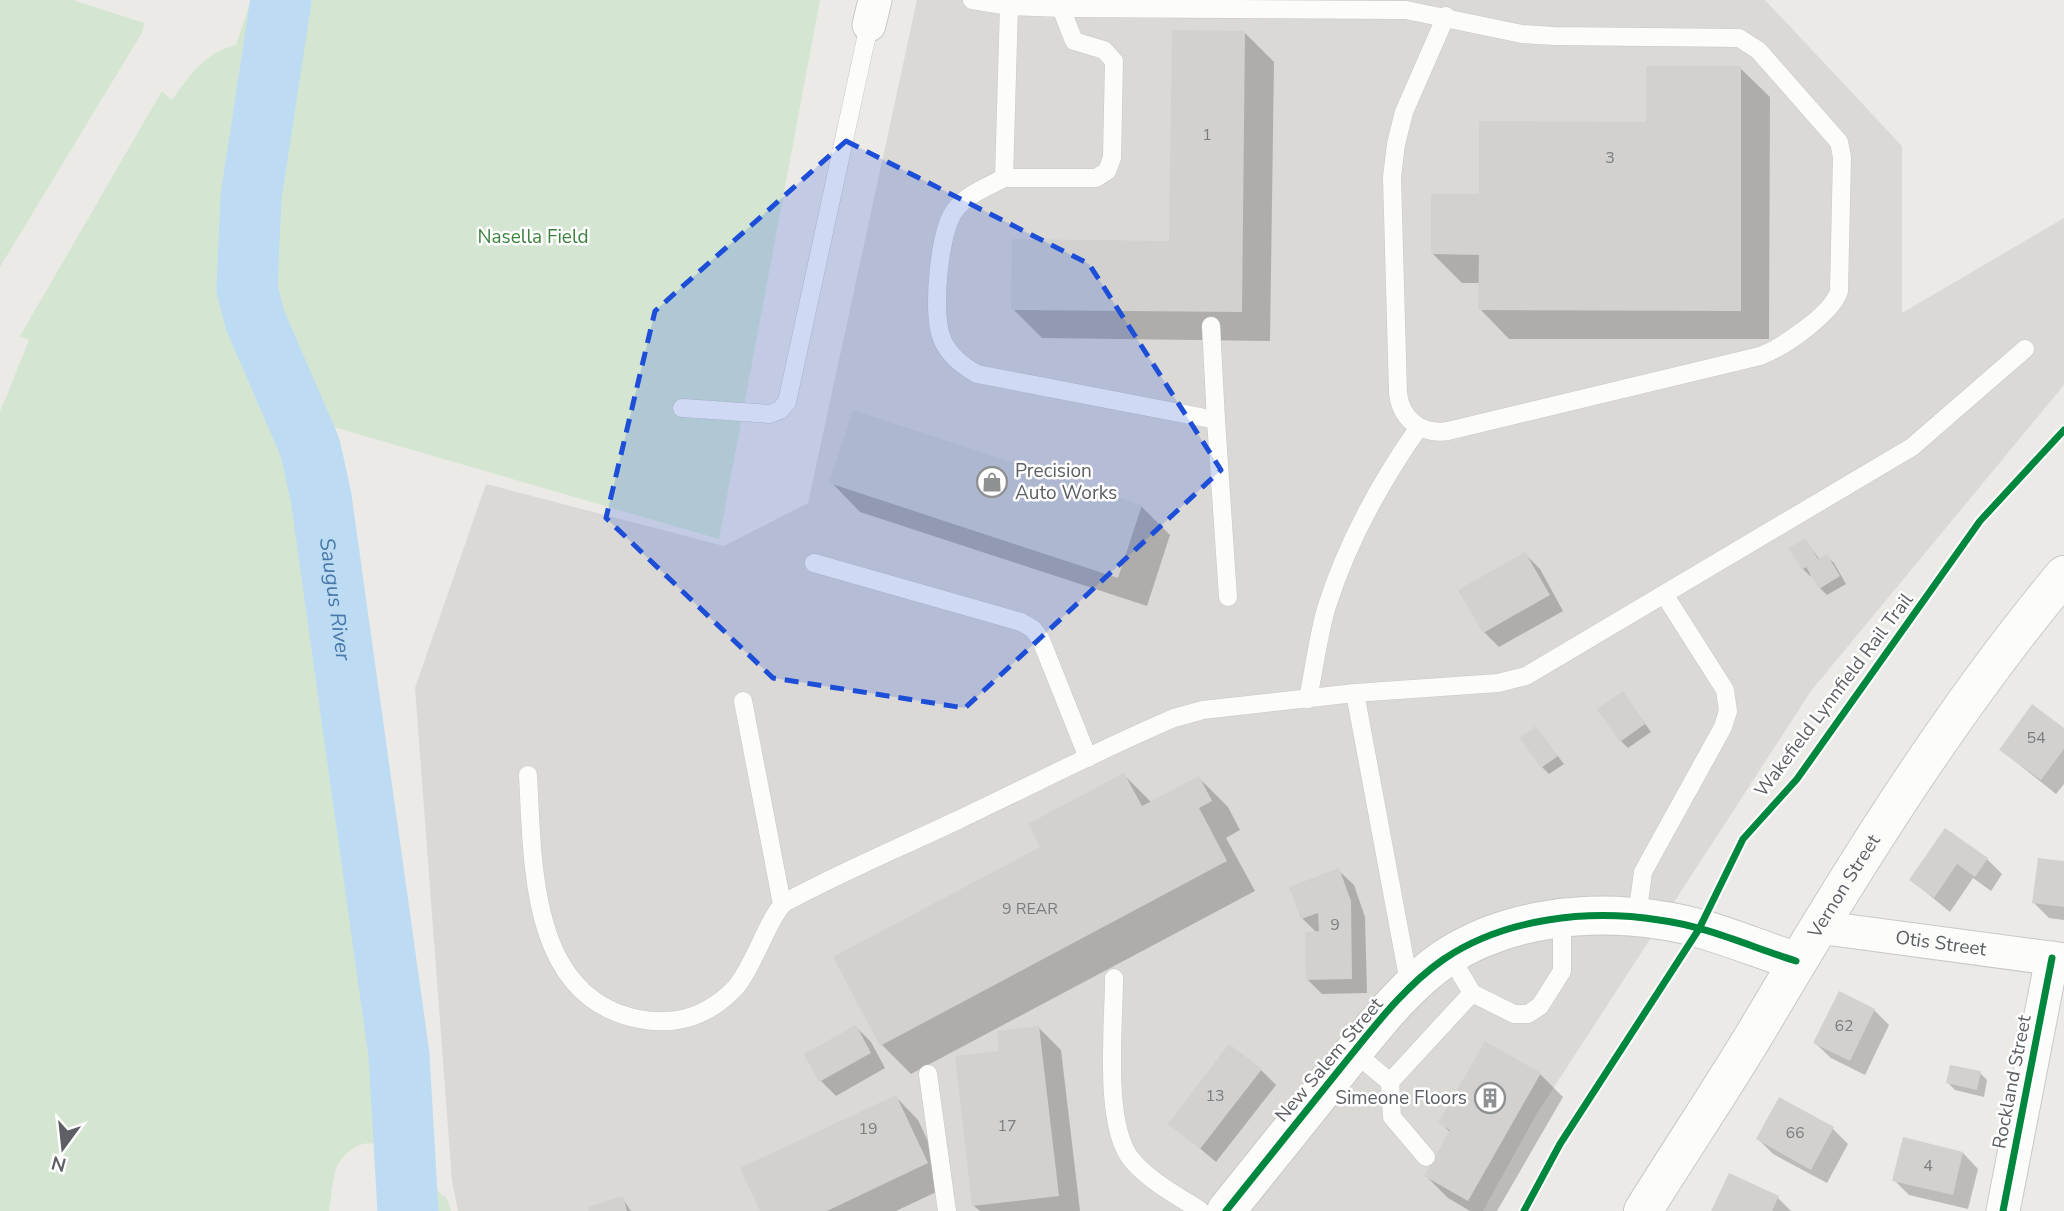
<svg xmlns="http://www.w3.org/2000/svg" width="2064" height="1211" font-family="'Nunito Sans',sans-serif">
<rect width="100%" height="100%" fill="#ebeae6"/>
<polygon fill="#dbd9d6" points="917,0 1765,0 1902,146 1902,313 2064,218 2064,385 1811,691 1536,1115 1483,1211 458,1211 452,1181 415,688 486,484 724,546 808,503"/>
<g fill="#d4e6d2">
<polygon points="0,0 73,0 144,23 143,31 0,267"/>
<path d="M251,0H820L719,539L323,424L329,452L350,653L434,1148C432,1168 426,1186 446,1197L451,1211H386V1149C366,1134 342,1151 335,1172C332,1184 331,1199 329,1211H0V412L29,340L20,336L162,91L172,100C191,74 204,53 236,45Z"/>
</g>
<g fill="#0003">
<polygon points="1245,33 1274,62 1270,341 1042,338 1013,309 1171,243"/>
<polygon points="1740,68 1770,97 1769,339 1509,339 1480,309 1480,283 1462,283 1433,254"/>
<polygon points="831,482 1141,506 1170,535 1147,606 860,512"/>
<polygon points="1805,540 1820,560 1827,556 1834,563 1846,584 1827,595 1820,588 1813,574 1810,576 1803,569"/>
<polygon points="1525,554 1540,569 1563,611 1499,647 1484,632"/>
<polygon points="1623,693 1651,732 1628,748 1621,741"/>
<polygon points="1536,728 1564,764 1549,774 1542,767"/>
<polygon points="2064,730 2064,784 2056,794 2001,750"/>
<polygon points="1124,775 1152,803 1199,778 1228,807 1240,830 1226,838 1255,891 911,1074 882,1045 1042,848"/>
<polygon points="1945,831 1987,859 2002,874 1991,891 1973,878 1950,912 1911,880"/>
<polygon points="2064,863 2064,920 2049,918 2034,903"/>
<polygon points="1338,870 1354,885 1365,917 1367,993 1322,994 1307,979 1317,933 1302,918"/>
<polygon points="1839,994 1874,1010 1889,1025 1865,1075 1831,1058 1815,1043"/>
<polygon points="856,1027 871,1042 885,1068 836,1096 821,1081"/>
<polygon points="1039,1028 1061,1050 1080,1211 980,1211 974,1206 1001,1053"/>
<polygon points="1486,1043 1540,1074 1563,1097 1497,1211 1470,1211 1448,1198 1426,1176 1451,1133 1441,1123"/>
<polygon points="1261,1070 1276,1085 1216,1162 1170,1123"/>
<polygon points="1980,1073 1987,1080 1984,1097 1955,1090 1948,1083"/>
<polygon points="896,1097 918,1120 949,1186 896,1211 762,1211"/>
<polygon points="1780,1100 1833,1129 1848,1144 1827,1183 1773,1154 1758,1139"/>
<polygon points="1963,1153 1978,1169 1968,1209 1909,1195 1894,1180"/>
<polygon points="1730,1175 1778,1198 1791,1211 1713,1211"/>
<polygon points="622,1198 631,1211 591,1211"/>
</g>
<g fill="none" stroke-linecap="round" stroke-linejoin="round">
<path stroke="#bddcf3" stroke-width="61" id="s1" d="M281,0L251,197L247,289L255,320L310,447L321,497L399,1055L408,1211"/>
</g>
<g fill="#d2d1cf">
<polygon points="1172,30 1245,31 1242,312 1011,310 1012,239 1169,241"/>
<polygon points="1646,66 1741,66 1741,311 1478,310 1479,255 1431,254 1431,194 1479,194 1479,121 1646,122"/>
<polygon points="853,410 1142,505 1118,578 829,483"/>
<polygon points="1805,538 1818,559 1827,554 1840,576 1819,589 1806,567 1802,570 1789,548"/>
<polygon points="1525,552 1550,595 1483,633 1458,590"/>
<polygon points="1623,691 1645,724 1620,742 1597,709"/>
<polygon points="2032,704 2064,728 2064,749 2041,780 1999,750"/>
<polygon points="1536,726 1558,756 1541,768 1520,738"/>
<polygon points="1124,773 1142,806 1199,776 1212,801 1199,808 1227,861 880,1046 833,957 1040,847 1028,824"/>
<polygon points="1945,828 1988,858 1975,877 1957,864 1934,898 1909,880"/>
<polygon points="2038,858 2064,861 2064,907 2032,903"/>
<polygon points="1339,868 1351,901 1352,979 1306,980 1305,932 1319,931 1318,913 1301,919 1289,887"/>
<polygon points="1839,991 1875,1009 1850,1061 1813,1043"/>
<polygon points="856,1025 871,1053 819,1082 804,1054"/>
<polygon points="1039,1026 1059,1196 972,1206 955,1056 999,1051 997,1031"/>
<polygon points="1485,1041 1541,1073 1468,1201 1424,1176 1450,1130 1438,1123"/>
<polygon points="1229,1044 1262,1069 1200,1149 1168,1124"/>
<polygon points="1950,1065 1981,1071 1977,1090 1946,1083"/>
<polygon points="896,1095 928,1163 827,1211 760,1211 740,1168"/>
<polygon points="1779,1097 1834,1127 1811,1170 1756,1139"/>
<polygon points="1903,1137 1963,1152 1953,1195 1892,1181"/>
<polygon points="1729,1173 1779,1196 1772,1211 1711,1211"/>
<polygon points="623,1196 627,1211 589,1211 588,1207"/>
</g>
<g fill="none" stroke-linecap="round" stroke-linejoin="round">
<g stroke="#c8c8c8" stroke-width="19">
<g id="lane">
<path d="M972,0L1009,6L1061,8L1406,10L1522,34L1554,36L1739,38L1758,50L1839,142L1842,157L1839,291C1833,313 1782,348 1760,356L1448,431C1422,435 1401,420 1398,393L1392,177L1396,144L1404,112L1446,16"/>
<polyline points="1009,6 1004,178 1096,178 1107,171 1112,158 1114,61 1104,50 1074,41 1061,8"/>
<path d="M1004,178C987,187 967,194 955,210C939,231 932,311 941,336C947,354 961,365 977,374L1216,420L1228,597"/>
<polyline points="1211,326 1216,420"/>
<polyline points="682,408 770,414 780,410 787,402 869,25"/>
<polyline points="814,563 1021,622 1033,629 1041,640 1088,758"/>
<polyline points="1355,693 1498,683 1526,676 1912,447 2025,349"/>
<path d="M1308,699C1314,669 1318,638 1326,609C1347,542 1379,484 1419,427"/>
<polyline points="743,701 782,904"/>
<path d="M528,775C533,863 529,998 639,1019C674,1026 705,1017 731,992C752,974 770,911 786,902C841,872 901,847 958,820C1030,786 1101,749 1174,718L1203,710L1355,693L1410,988"/>
<polyline points="1637,917 1643,872 1723,727 1728,711 1725,690 1664,594"/>
<polyline points="1450,956 1472,993 1514,1014 1528,1014 1540,1006 1562,971 1562,919"/>
<path d="M1114,978C1114,1025 1103,1123 1131,1159C1149,1181 1178,1196 1201,1211"/>
<polyline points="1354,1052 1390,1082 1472,993"/>
<polyline points="928,1074 947,1211"/>
<polyline points="1390,1082 1392,1117 1426,1157"/>
</g>
</g>
<g stroke="#c8c8c8" stroke-width="35">
<g id="street">
<polyline points="869,25 875,0"/>
<path id="s2" d="M1818,927L2064,960"/>
<polyline points="2003,1211 2052,958"/>
</g>
</g>
<g stroke="#c8c8c7" stroke-width="40">
<g id="secondary">
<path d="M1226,1211C1264,1164 1301,1117 1339,1070C1371,1031 1402,988 1444,959C1505,918 1588,909 1659,920C1706,926 1751,947 1796,961"/>
<path id="s3" d="M1643,1211C1682,1148 1724,1086 1762,1022C1853,868 1949,713 2064,575"/>
</g>
</g>
<use href="#lane" stroke="#fcfcfb" stroke-width="18"/>
<use href="#street" stroke="#fcfcfb" stroke-width="33"/>
<use href="#secondary" stroke="#fcfcfb" stroke-width="38"/>
<g stroke="#fff" stroke-width="11">
<g id="cycleway">
<path d="M1226,1211C1264,1164 1301,1117 1339,1070C1371,1031 1402,988 1444,959C1505,918 1588,909 1659,920C1706,926 1751,947 1796,961"/>
<polyline points="1524,1211 1560,1144 1699,929 1743,839 1797,779 1980,521 2064,430"/>
<polyline points="2003,1211 2052,958"/>
</g>
</g>
<use href="#cycleway" stroke="#00873e" stroke-width="7"/>
</g>
<path fill="#1d4ed8" fill-opacity="0.2" stroke="#1d4ed8" stroke-width="5" stroke-dasharray="14 9" stroke-linejoin="round" d="M846,141L1089,264L1221,470L965,708L773,678L606,518L655,311Z"/>
<defs>
<g id="shop-ring" transform="scale(1.575)"><circle r="9.5" fill="#fff" stroke="#8e9091" stroke-width="1.5"/><path d="M-5-2.5h2.3a2.7 3.5 0 0 1 5.4 0H5L5.5 6h-11ZM-1.5-2.5h3a1.5 2.3 0 0 0-3 0Z" fill="#8e9091"/></g>
<g id="building-ring" transform="scale(1.575)"><circle r="9.5" fill="#fff" stroke="#8e9091" stroke-width="1.5"/><path d="M-4-6H4V6H1V3H-1V6H-4ZM-2.5-4.3h1.7v1.8h-1.7ZM.8-4.3h1.7v1.8H.8ZM-2.5-1h1.7V.8h-1.7ZM.8-1h1.7V.8H.8Z" fill="#8e9091"/></g>
</defs>
<g fill-rule="evenodd">
<use href="#shop-ring" x="992" y="482"/>
<use href="#building-ring" x="1490" y="1098"/>
</g>
<g text-anchor="middle" dominant-baseline="central" stroke-width="5" stroke-linejoin="round" paint-order="stroke">
<g font-size="16" fill="#7b7d7f">
<text x="1207" y="135">1</text>
<text x="1610" y="158">3</text>
<text x="2036" y="738">54</text>
<text x="1030" y="909">9 REAR</text>
<text x="1335" y="925">9</text>
<text x="1844" y="1026">62</text>
<text x="1215" y="1096">13</text>
<text x="1007" y="1126">17</text>
<text x="868" y="1129">19</text>
<text x="1795" y="1133">66</text>
<text x="1928" y="1166">4</text>
</g>
<g font-size="19" fill="#3c823e" stroke="#fff">
<text x="533" y="237">Nasella Field</text>
</g>
<g font-size="19" fill="#5c5f63" stroke="#fff" text-anchor="start">
<text x="1015" y="471">Precision<tspan x="1015" dy="22">Auto Works</tspan></text>
<text x="1467" y="1098" text-anchor="end">Simeone Floors</text>
</g>
<g font-size="19" fill="#5c5f63" stroke="#fff">
<text transform="translate(1834 695) rotate(-53)">Wakefield Lynnfield Rail Trail</text>
<text stroke="none"><textPath href="#s3" startOffset="382">Vernon Street</textPath></text>
<text stroke="none"><textPath href="#s2" startOffset="124">Otis Street</textPath></text>
<text transform="translate(1329 1060) rotate(-50)">New Salem Street</text>
<text transform="translate(2012 1082) rotate(-79)">Rockland Street</text>
</g>
<g font-size="21" font-style="italic" fill="#4778a9" stroke="#fff">
<text stroke="none"><textPath href="#s1" startOffset="616">Saugus River</textPath></text>
</g>
</g>
<g transform="translate(63 1148) rotate(195)" stroke="#ffffff" stroke-width="5" paint-order="stroke">
<path d="M0-5L12 26L0 18L-12 26Z" fill="#5c5f63"/>
<text y="-10" font-size="19" font-weight="bold" text-anchor="middle" fill="#5c5f63">N</text>
</g>
</svg>
